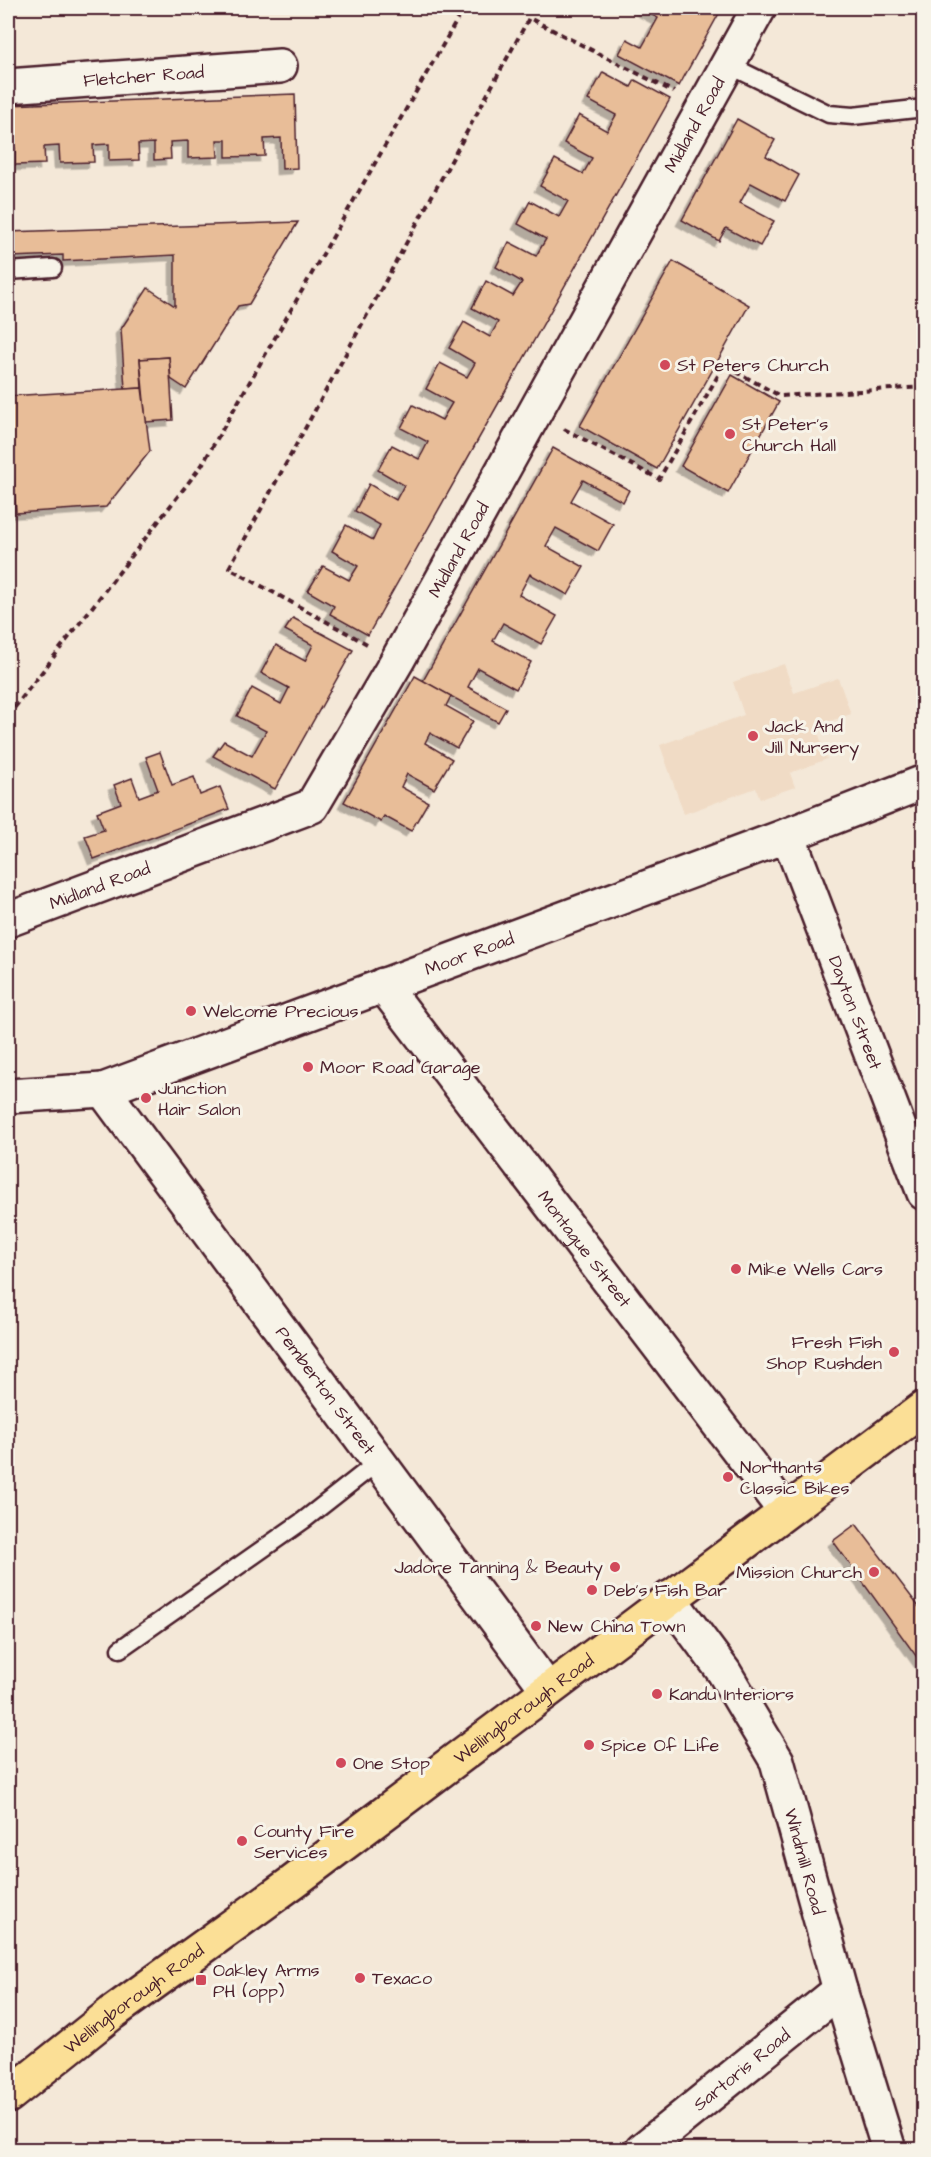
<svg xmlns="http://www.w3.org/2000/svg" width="931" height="2157" font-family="'Architects Daughter',sans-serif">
<defs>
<filter id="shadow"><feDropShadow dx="-5.5" dy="5.5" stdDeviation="0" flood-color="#0004"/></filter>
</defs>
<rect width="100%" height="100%" fill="#f4e8d8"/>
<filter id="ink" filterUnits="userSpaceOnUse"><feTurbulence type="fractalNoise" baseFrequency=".0167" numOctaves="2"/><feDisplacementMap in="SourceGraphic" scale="12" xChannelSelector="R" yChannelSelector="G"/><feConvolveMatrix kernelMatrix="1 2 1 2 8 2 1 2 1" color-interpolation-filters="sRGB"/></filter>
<g filter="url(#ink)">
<polygon fill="#f0dbc5" points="784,664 794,693 838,678 851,714 816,726 827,759 790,773 795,787 760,799 756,788 684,814 660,745 744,715 733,682"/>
<g fill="#e8bd98" stroke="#4a1f2b" stroke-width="1.5" filter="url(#shadow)">
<polygon points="639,8 722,8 679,86 619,54 627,39 642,47 658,18"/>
<polygon points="603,72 631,87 635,80 670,99 368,635 330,614 334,606 308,591 323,566 349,580 353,574 358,566 332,551 346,525 373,540 380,525 355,511 369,484 396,500 404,485 378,470 392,445 419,459 423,452 428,442 401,428 413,405 442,420 452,403 426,389 440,363 467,377 475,363 449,348 464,322 490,337 498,322 472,308 486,281 513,296 522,282 496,267 509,242 536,256 546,239 518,224 530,201 559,217 568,201 540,186 555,159 583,174 592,158 564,143 579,115 607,131 616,115 588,100"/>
<polygon points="295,94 297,168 282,169 281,138 264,139 265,156 226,157 226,140 217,140 218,157 188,158 188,141 170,142 171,159 154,160 154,143 138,144 139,160 109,161 109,144 93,145 94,162 60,163 59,146 44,147 45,164 15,165 15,148 8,148 8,105"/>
<polygon points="737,119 775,140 766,156 799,175 785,201 751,183 740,203 774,221 760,246 726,228 719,241 682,220"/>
<polygon points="298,222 249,304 238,306 186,389 171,379 169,357 140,359 142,388 125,389 121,329 148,288 175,306 175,255 63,261 63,255 10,257 10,259 8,260 8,232"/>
<polygon points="673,261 749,305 657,469 580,426"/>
<polygon points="169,357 173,420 146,422 140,359"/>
<polygon points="732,375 779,402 728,493 681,466"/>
<polygon points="142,388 150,451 106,507 16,513 8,396"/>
<polygon points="553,448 629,490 623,502 583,480 571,501 613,524 598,551 556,528 546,546 584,567 568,595 530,574 519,595 557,616 541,644 503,623 493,641 531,662 516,689 478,668 468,687 506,708 498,722 423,681"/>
<polygon points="293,618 353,650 275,789 213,756 224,741 252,756 266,731 237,716 252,688 281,704 289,688 261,673 276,645 305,661 313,645 285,630"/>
<polygon points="415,676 451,696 446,706 473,721 457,748 430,733 425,743 452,759 434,789 407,774 401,787 428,802 411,831 384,816 381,822 344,802"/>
<polygon points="160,752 172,785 194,777 200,795 220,787 229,809 94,859 85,836 104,830 97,812 121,803 114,785 132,778 139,797 158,790 146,757"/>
<polygon points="856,1524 919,1607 924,1603 924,1667 833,1541"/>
</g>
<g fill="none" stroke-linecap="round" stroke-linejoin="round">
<g stroke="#4a1f2b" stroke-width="21">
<g id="service">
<polyline points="727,64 829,114 853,116 924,108"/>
<polyline points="8,271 53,268"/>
<polyline points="120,1649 304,1520 379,1461"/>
</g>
</g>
<g stroke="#4a1f2b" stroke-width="38">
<g id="minor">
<path id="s1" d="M8,86L280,66"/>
<path id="s2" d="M788,835L924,1193"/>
<path id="s3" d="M8,920L312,806L397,661L759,8"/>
<path id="s4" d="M383,985L785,1511"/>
<path id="s5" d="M103,1090L548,1690"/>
<path id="s6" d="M8,1096L103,1090L788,835L924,782"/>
<path id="s7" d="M669,1598L724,1672L777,1761L840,1990L889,2150"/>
<path id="s8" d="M642,2150L840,1990"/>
</g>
</g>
<g stroke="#4a1f2b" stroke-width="38">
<g id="primary">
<path id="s9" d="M8,2096L112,2013L293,1882L924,1408"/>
</g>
</g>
<g stroke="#4a1f2b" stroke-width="4" stroke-dasharray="6 4.5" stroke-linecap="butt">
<polyline points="564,429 659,479 724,365 780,396 924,387"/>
<polyline points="367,644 229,568 529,18 674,92"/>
<polyline points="8,716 202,465 464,8"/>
</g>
<use href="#service" stroke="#f7f3e8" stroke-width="16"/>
<use href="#minor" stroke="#f7f3e8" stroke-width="33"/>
<use href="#primary" stroke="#fbdf96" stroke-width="33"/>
</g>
</g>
<g fill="#d1495b" stroke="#f7f3e8" stroke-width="2">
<circle cx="665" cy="365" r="6"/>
<circle cx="730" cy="434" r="6"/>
<circle cx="753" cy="736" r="6"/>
<circle cx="191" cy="1011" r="6"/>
<circle cx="308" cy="1067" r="6"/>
<circle cx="146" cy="1098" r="6"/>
<circle cx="736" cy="1269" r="6"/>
<circle cx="894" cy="1352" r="6"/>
<circle cx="728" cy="1477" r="6"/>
<circle cx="615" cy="1567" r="6"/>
<circle cx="874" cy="1572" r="6"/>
<circle cx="592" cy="1590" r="6"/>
<circle cx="536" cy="1626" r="6"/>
<circle cx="657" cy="1694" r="6"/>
<circle cx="589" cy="1745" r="6"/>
<circle cx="341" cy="1763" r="6"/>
<circle cx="242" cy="1841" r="6"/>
<circle cx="360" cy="1978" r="6"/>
<rect x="195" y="1974" width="12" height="12" rx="3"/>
</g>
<g text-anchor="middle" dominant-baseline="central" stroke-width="6" stroke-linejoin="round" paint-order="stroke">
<g font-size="18" fill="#4a1f2b" stroke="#f7f3e8">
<text stroke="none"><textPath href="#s1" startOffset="136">Fletcher Road</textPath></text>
<text stroke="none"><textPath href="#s3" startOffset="1106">Midland Road</textPath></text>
<text stroke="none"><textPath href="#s3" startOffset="620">Midland Road</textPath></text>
<text stroke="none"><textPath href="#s3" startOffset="98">Midland Road</textPath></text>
<text stroke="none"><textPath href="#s6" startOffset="486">Moor Road</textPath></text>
<text stroke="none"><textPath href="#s2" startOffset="190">Dayton Street</textPath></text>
<text stroke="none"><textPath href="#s4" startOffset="332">Montague Street</textPath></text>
<text stroke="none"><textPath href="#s5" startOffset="374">Pemberton Street</textPath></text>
<text stroke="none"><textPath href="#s9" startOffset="645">Wellingborough Road</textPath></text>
<text stroke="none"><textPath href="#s7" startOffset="300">Windmill Road</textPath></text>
<text stroke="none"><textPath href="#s9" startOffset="159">Wellingborough Road</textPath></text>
<text stroke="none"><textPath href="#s8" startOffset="128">Sartoris Road</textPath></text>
</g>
<g font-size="18" fill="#4a1f2b" stroke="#f7f3e8" text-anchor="start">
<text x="677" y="365">St Peters Church</text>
<text x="742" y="424">St Peter's<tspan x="742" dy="21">Church Hall</tspan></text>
<text x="765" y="726">Jack And<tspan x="765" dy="21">Jill Nursery</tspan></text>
<text x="203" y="1011">Welcome Precious</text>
<text x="320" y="1067">Moor Road Garage</text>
<text x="158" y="1088">Junction<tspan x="158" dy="21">Hair Salon</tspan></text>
<text x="748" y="1269">Mike Wells Cars</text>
<text x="882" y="1342" text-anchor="end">Fresh Fish<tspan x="882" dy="21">Shop Rushden</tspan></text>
<text x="740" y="1467">Northants<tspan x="740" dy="21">Classic Bikes</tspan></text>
<text x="603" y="1567" text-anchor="end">Jadore Tanning &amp; Beauty</text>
<text x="862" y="1572" text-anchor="end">Mission Church</text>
<text x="604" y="1590">Deb's Fish Bar</text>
<text x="548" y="1626">New China Town</text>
<text x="669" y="1694">Kandu Interiors</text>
<text x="601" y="1745">Spice Of Life</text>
<text x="353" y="1763">One Stop</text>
<text x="254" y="1831">County Fire<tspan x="254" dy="21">Services</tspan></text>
<text x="213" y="1970">Oakley Arms<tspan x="213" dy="21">PH (opp)</tspan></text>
<text x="372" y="1978">Texaco</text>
</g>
</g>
<rect width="931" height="2157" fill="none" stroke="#f7f3e8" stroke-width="30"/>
<rect x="15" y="15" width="901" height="2127" fill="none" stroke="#4a1f2b" stroke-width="2" filter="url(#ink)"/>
</svg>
